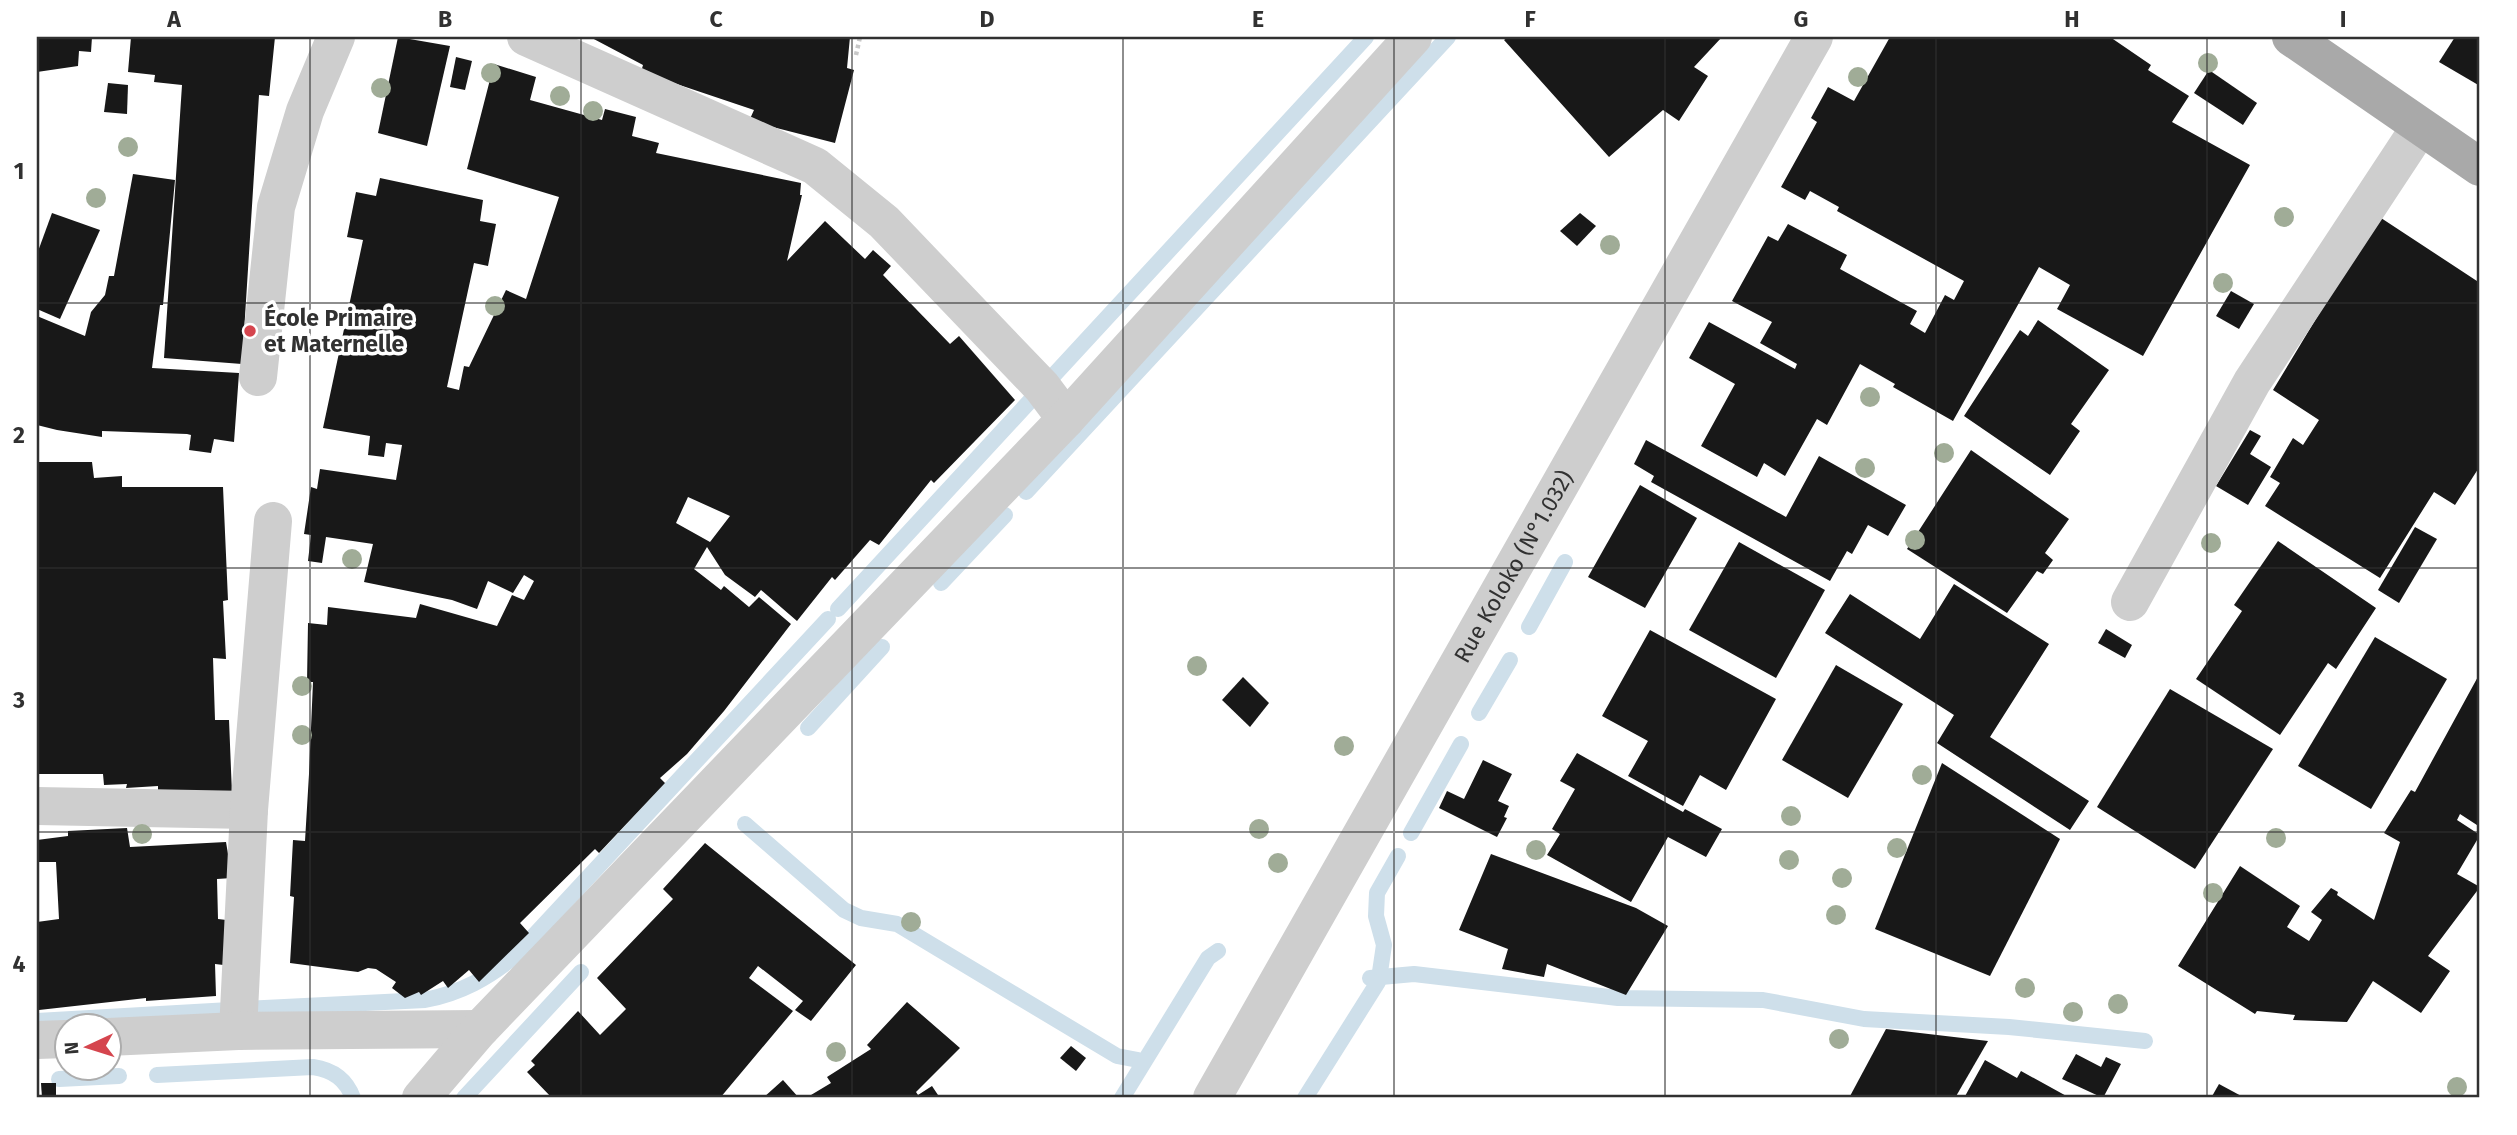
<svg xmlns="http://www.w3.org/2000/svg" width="2517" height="1135" font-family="'Fira Sans',sans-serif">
<rect width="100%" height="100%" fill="#fff"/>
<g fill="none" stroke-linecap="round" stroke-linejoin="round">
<g stroke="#cedfea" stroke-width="16">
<polyline points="1026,492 1448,37"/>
<polyline points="941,583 1005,515"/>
<polyline points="838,609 1366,37"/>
<polyline points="1529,627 1565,562"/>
<polyline points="1479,713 1510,660"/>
<polyline points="808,728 882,647"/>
<polyline points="745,824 844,910 861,918 897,924 1117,1056 1138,1060"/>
<polyline points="1411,833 1461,744"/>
<polyline points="1380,972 1384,945 1376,916 1377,893 1398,856"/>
<polyline points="1370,978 1414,974 1618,998 1763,1000 1864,1019 2009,1027 2145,1041"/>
<path d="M243,1009L425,1000C461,993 488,978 516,955L828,619"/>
<polyline points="37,1021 230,1010"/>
<path d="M157,1075L313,1067C333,1070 346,1079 353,1098"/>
<polyline points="59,1079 119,1076"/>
<polyline points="464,1098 581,972"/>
<polyline points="1122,1098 1208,958 1218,951"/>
<polyline points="1305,1098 1378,982"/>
</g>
</g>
<g fill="#181818" fill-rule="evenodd">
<polygon points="37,37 92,37 91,52 79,51 78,66 37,72"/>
<polygon points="131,37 275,37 269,96 259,95 242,364 164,358 182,85 154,82 155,75 128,72"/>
<polygon points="398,37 450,46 427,146 378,133"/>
<polygon points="590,37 850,37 847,68 854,70 835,143 749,121 754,110 641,72 643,65"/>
<polygon points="1508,37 1722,37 1694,67 1708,76 1679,121 1663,110 1609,157 1504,40"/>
<polygon points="1890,37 2110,37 2151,65 2148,70 2189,96 2172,122 2250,165 2143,356 2057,309 2070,285 2039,267 1953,421 1893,387 1895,384 1860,364 1827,425 1817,419 1785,476 1764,463 1757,477 1701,446 1735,384 1689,358 1709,322 1795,369 1797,364 1760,343 1772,322 1732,301 1768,236 1778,241 1788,224 1847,255 1840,269 1917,311 1910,324 1925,333 1945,295 1954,300 1964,281 1837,211 1839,207 1810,191 1805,200 1781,187 1817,122 1811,118 1828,87 1854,101"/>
<polygon points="2455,37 2480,37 2480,86 2439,62"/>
<polygon points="456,57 472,61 465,90 450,87"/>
<path d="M494,64L536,77L530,100L602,120L605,109L636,117L632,136L659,143L656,153L801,183L800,195H802L787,261L825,221L865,259L873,250L891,266L883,275L950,344L959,336L1015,400L934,483L931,480L879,545L870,540L835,580L832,577L797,621L761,590L755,597L725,575L707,547L694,569L721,590L724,586L749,607L759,597L791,624L724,711L687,754L660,778L665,783L599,853L595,849L520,923L529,933L479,982L469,970L448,988L443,981L421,995L419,992L405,998L392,988L396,982L376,969L368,968L358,972L290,963L294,897L290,896L293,840L305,841L309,774L313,682H307L308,623L327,625L328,607L416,618L420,604L497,626L512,595L524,600L534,581L524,575L513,593L488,581L477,609L452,600L364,582L373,544L326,537L322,563L308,561L311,535L304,534L311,487L317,489L320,469L396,480L402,445L386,443L384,457L368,455L370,436L323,428L363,240L347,237L356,192L376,196L380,178L483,200L480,221L496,224L488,266L474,263L447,387L459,390L464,366L469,367L506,290L526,299L559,197L467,169ZM688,497L730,516L710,542L676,523Z"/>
<polygon points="2209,70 2257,103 2243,125 2194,93"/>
<polygon points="108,83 128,85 127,114 104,112"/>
<polygon points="133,174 175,180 163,305 160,305 152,368 239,373 234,442 214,439 211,453 189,450 191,435 187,434 102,431 102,437 57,430 37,425 37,316 85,336 91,312 105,295 109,276 114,276"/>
<polygon points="52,213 100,230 60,319 37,309 37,254"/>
<polygon points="1580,213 1596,226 1577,246 1560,231"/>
<polygon points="2378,216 2480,283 2480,466 2455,505 2434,492 2380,578 2265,506 2280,483 2270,477 2293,438 2303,445 2319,420 2273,390"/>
<polygon points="2231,291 2254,304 2239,329 2216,316"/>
<polygon points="2038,320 2109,370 2071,424 2080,431 2050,475 1964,416 2020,330 2028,336"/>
<polygon points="2250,430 2261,436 2250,454 2271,467 2248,505 2216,486"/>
<polygon points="1646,440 1786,517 1819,456 1906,505 1888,536 1868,525 1852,554 1847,551 1830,581 1651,482 1654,476 1634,464"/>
<polygon points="1971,450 2069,519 2045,553 2053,560 2043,574 2037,571 2007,613 1907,549"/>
<polygon points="37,462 92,462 94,478 122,476 122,487 223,487 228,600 223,601 226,659 213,658 215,720 229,720 232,794 158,795 158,786 126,788 127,784 104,785 103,774 37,774"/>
<polygon points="1640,485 1697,518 1645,608 1588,577"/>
<polygon points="2415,527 2437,539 2399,603 2378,590"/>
<polygon points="2278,541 2376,608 2336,669 2328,663 2280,735 2196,679 2242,611 2234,605"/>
<polygon points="1739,542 1825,590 1776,678 1689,630"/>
<polygon points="1954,584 2049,644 1990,737 2089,801 2070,830 1937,743 1954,715 1825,633 1850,594 1920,639"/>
<polygon points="2106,629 2132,645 2125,658 2098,643"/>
<polygon points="1650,630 1776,699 1726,790 1700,775 1683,806 1628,776 1648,741 1602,716"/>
<polygon points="2375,637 2447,679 2371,809 2298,766"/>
<polygon points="1836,665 1903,704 1848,798 1782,760"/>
<polygon points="2480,673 2480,827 2460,814 2457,820 2480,835 2457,874 2480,887 2428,956 2450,971 2421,1013 2373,981 2347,1022 2293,1020 2295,1015 2257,1011 2255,1014 2178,966 2240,866 2300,906 2287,927 2309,941 2322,920 2311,912 2331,888 2338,892 2337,895 2374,920 2400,842 2384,833 2411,790 2415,792"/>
<polygon points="1243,677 1269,703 1250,727 1222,700"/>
<polygon points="2170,689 2273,749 2195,869 2097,807"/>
<polygon points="1577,753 1683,812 1685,809 1722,829 1706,857 1668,837 1631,902 1547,855 1560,834 1552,829 1575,789 1560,781"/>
<polygon points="1483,760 1512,774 1498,801 1509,806 1504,817 1507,818 1497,837 1439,808 1447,791 1464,799"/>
<polygon points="1942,763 2060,839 1990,976 1875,929"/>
<polygon points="127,828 130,847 226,842 232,878 217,879 218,919 235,921 232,966 215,964 216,996 146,1001 146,998 39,1010 37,1002 37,922 59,919 56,862 37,862 37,840 68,836 68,831"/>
<polygon points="705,843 856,965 811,1021 795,1010 803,1001 758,966 749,978 793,1011 720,1098 552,1098 527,1072 535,1065 531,1061 578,1011 600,1035 626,1009 597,978 673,899 663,889"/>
<polygon points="1491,854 1636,908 1668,926 1626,995 1547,964 1544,977 1502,969 1508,949 1459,930"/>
<polygon points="907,1002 960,1048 916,1092 918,1095 932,1086 940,1098 806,1098 831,1083 827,1077 871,1049 867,1045"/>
<polygon points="1886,1029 1988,1041 1955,1098 1849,1098"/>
<polygon points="1071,1046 1086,1058 1076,1071 1060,1058"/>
<polygon points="2076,1054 2101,1067 2106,1057 2121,1064 2103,1098 2062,1079"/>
<polygon points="1985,1060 2017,1078 2021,1071 2070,1098 1964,1098"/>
<polygon points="783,1080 799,1098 763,1098"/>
<polygon points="41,1083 56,1083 56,1098 42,1098"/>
<polygon points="2219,1084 2245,1098 2211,1098"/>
</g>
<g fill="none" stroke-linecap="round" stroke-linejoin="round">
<polyline stroke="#c8c8c8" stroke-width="4.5" stroke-dasharray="3.5 3.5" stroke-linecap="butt" points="856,55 860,37"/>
<g stroke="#cecece" stroke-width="38">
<polyline points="526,37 815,166 884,222 1042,387 1066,419"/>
<polyline points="258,377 276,207 305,111 336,37"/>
<polyline points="2130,602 2252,382 2420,127"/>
<polyline points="37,806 249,810"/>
<polyline points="238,1031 249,810 273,521"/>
<polyline points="108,1037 238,1031 480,1029"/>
<polyline points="37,1040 66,1039"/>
<polyline points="421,1098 480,1029 1066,419 1413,37"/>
<path id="s1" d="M1212,1098L1814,37"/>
</g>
<polyline stroke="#a9a9a9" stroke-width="38" points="2291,37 2480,167"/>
</g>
<g fill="#a0ac97">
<circle cx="2208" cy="63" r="10"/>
<circle cx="491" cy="73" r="10"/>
<circle cx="1858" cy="77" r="10"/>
<circle cx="381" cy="88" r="10"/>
<circle cx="560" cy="96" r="10"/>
<circle cx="593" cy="111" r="10"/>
<circle cx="128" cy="147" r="10"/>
<circle cx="96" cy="198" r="10"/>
<circle cx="2284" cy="217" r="10"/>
<circle cx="1610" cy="245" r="10"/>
<circle cx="2223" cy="283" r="10"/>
<circle cx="495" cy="306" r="10"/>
<circle cx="1870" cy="397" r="10"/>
<circle cx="1944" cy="453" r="10"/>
<circle cx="1865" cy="468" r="10"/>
<circle cx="1915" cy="540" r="10"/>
<circle cx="2211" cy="543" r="10"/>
<circle cx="352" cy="559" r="10"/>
<circle cx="1197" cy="666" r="10"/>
<circle cx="302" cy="686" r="10"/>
<circle cx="302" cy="735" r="10"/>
<circle cx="1344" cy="746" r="10"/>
<circle cx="1922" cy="775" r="10"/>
<circle cx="1791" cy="816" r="10"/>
<circle cx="1259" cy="829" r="10"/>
<circle cx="142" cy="834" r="10"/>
<circle cx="2276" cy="838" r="10"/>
<circle cx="1897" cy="848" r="10"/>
<circle cx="1536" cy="850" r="10"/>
<circle cx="1789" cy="860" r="10"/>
<circle cx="1278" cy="863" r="10"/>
<circle cx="1842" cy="878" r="10"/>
<circle cx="2213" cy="893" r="10"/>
<circle cx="1836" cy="915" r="10"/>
<circle cx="911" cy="922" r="10"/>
<circle cx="2025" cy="988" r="10"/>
<circle cx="2118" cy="1004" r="10"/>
<circle cx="2073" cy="1012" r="10"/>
<circle cx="1839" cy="1039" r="10"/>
<circle cx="836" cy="1052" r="10"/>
<circle cx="2457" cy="1087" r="10"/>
</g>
<path fill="none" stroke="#313131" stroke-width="2" stroke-opacity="0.55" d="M310,37V1098M581,37V1098M852,37V1098M1123,37V1098M1394,37V1098M1665,37V1098M1936,37V1098M2207,37V1098M37,303H2480M37,568H2480M37,832H2480"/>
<circle fill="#d5454e" stroke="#fff" stroke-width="2.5" cx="250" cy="331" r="7"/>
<g text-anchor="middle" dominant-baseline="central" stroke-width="7" stroke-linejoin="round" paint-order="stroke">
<g font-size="23" font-weight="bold" fill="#313131" stroke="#fff" text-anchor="start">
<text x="264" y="318">École Primaire<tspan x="264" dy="26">et Maternelle</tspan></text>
</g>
<g font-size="23" fill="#313131" stroke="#fff">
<text stroke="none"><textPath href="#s1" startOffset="611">Rue Koloko (N°1.032)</textPath></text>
</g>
</g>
<rect width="2517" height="1135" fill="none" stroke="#ffffff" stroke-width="77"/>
<g transform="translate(88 1047) rotate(266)"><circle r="33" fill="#ffffff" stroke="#adadad" stroke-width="2"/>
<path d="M0-5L12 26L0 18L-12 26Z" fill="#d5454e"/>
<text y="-10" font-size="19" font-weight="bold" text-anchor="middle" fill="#313131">N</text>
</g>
<rect x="38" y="38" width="2440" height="1058" fill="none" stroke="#313131" stroke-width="2.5"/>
<g font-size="23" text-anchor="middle" font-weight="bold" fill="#313131">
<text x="174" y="27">A</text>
<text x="445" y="27">B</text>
<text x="716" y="27">C</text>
<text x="987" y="27">D</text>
<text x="1258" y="27">E</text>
<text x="1530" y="27">F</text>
<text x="1801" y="27">G</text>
<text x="2072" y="27">H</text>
<text x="2343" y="27">I</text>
<text x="19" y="179">1</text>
<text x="19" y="443">2</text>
<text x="19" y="708">3</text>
<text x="19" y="972">4</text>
</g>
</svg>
